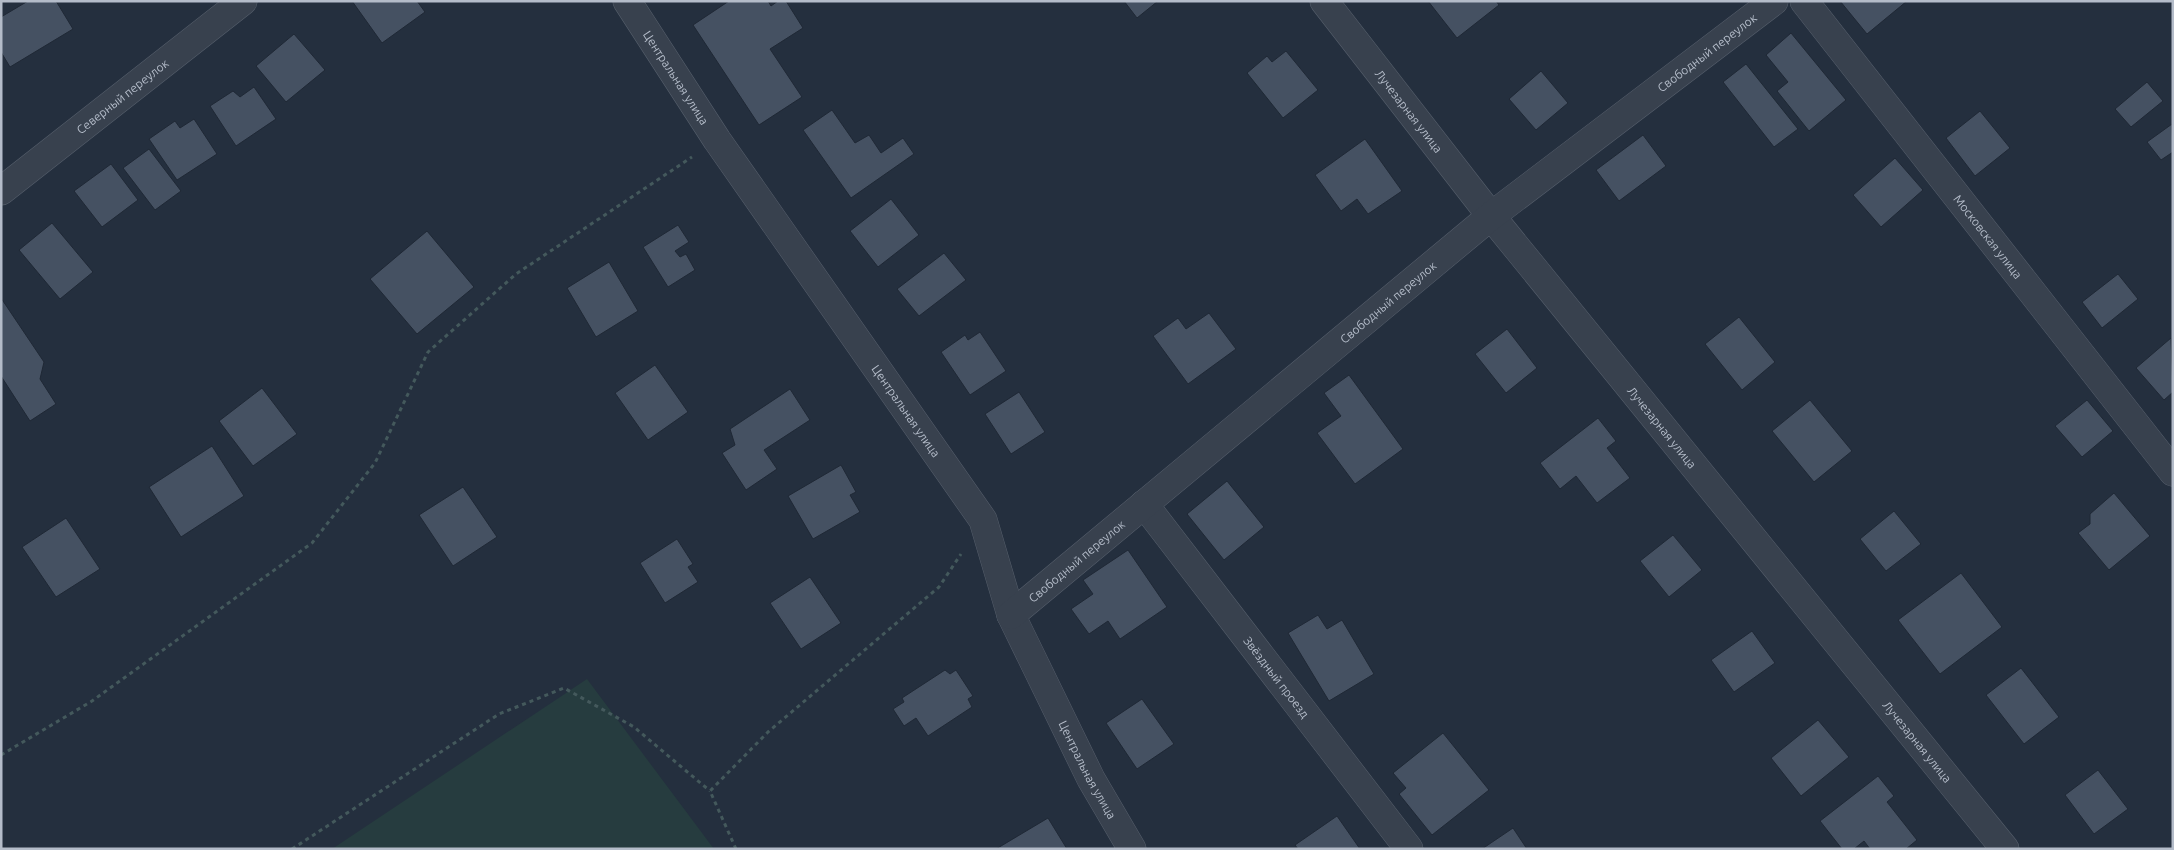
<svg xmlns="http://www.w3.org/2000/svg" width="2174" height="850" viewBox="0 0 2174 850" font-family="Ubuntu,sans-serif">
  <rect width="100%" height="100%" fill="#242f3e"/>
  <!-- green -->
  <path fill="#263c3f" d="M587 679 714 849H332Z"/>
  <!-- building -->
  <path fill="#455162" stroke="#1f2835" d="M28 1H56L73 29 10 67 1 52V17Z
    M352 1H417L425 12 382 43Z
    M729 1H768L771 6 778 1H786L803 28 770 49 802 97 759 125 693 25Z
    M1124 1H1158L1137 18Z
    M1428 1H1496L1499 5 1457 38Z
    M1840 1H1907L1867 34Z
    M1791 33 1846 100 1809 131 1777 91 1788 82 1766 55Z
    M294 34 325 70 286 102 256 66Z
    M1286 51 1318 90 1283 118 1247 73 1267 56 1272 62Z
    M1746 64 1798 129 1774 147 1723 82Z
    M1541 71 1568 103 1536 130 1509 99Z
    M2147 82 2163 101 2131 127 2115 109Z
    M254 87 276 119 236 146 210 106 233 91 240 97Z
    M832 110 855 143 869 135 881 153 903 138 914 154 851 198 803 130Z
    M1980 111 2010 148 1975 176 1946 138Z
    M194 119 217 154 177 180 149 139 175 121 180 128Z
    M2172 124 2173 152 2161 160 2147 142Z
    M1643 135 1666 166 1619 201 1596 170Z
    M1365 139 1402 191 1368 214 1357 199 1341 211 1315 175Z
    M149 149 181 191 155 210 123 168Z
    M1895 158 1923 190 1881 227 1853 195Z
    M111 164 138 200 102 227 74 191Z
    M891 199 919 235 878 267 850 231Z
    M52 223 93 272 60 299 19 250Z
    M678 225 689 242 675 251 680 257 686 254 695 270 668 287 643 247Z
    M427 231 474 287 417 334 370 279Z
    M944 253 966 280 919 316 897 289Z
    M609 262 638 311 596 337 567 288Z
    M2118 274 2138 299 2102 328 2082 302Z
    M1 298 44 362 40 379 56 404 30 421 1 376Z
    M1209 313 1236 349 1188 384 1153 336 1178 318 1186 329Z
    M1739 317 1775 362 1742 390 1705 344Z
    M1507 329 1537 368 1506 393 1475 354Z
    M980 332 1006 371 970 395 941 352 965 335 968 340Z
    M2171 338 2173 392 2164 400 2136 368Z
    M655 365 688 412 648 440 615 393Z
    M1349 375 1403 449 1355 484 1317 433 1341 416 1324 393Z
    M262 388 297 434 253 466 219 421Z
    M790 389 810 420 764 450 777 469 746 490 722 453 735 445 730 429Z
    M1019 392 1045 432 1011 454 985 414Z
    M1810 400 1852 451 1814 482 1772 431Z
    M2087 400 2113 431 2082 457 2055 426Z
    M1598 418 1616 441 1607 448 1630 478 1597 503 1576 476 1560 489 1540 463Z
    M212 446 244 496 181 537 149 487Z
    M841 465 856 492 850 495 860 512 813 539 788 496Z
    M1227 481 1264 527 1224 560 1187 514Z
    M463 487 497 537 453 566 419 515Z
    M2114 493 2150 536 2109 570 2078 533 2090 524V514Z
    M1894 511 1921 544 1886 571 1860 539Z
    M66 518 100 569 56 597 22 547Z
    M1673 535 1702 570 1669 597 1640 561Z
    M677 539 693 564 688 567 698 582 665 603 640 563Z
    M1128 550 1167 607 1120 639 1108 621 1089 634 1071 609 1093 594 1083 580Z
    M1961 573 2002 627 1940 674 1898 620Z
    M810 577 841 623 801 649 770 603Z
    M1318 615 1327 629 1342 620 1374 674 1329 701 1288 633Z
    M1752 631 1775 663 1734 692 1711 660Z
    M2021 668 2059 717 2024 744 1986 695Z
    M945 670 950 674 956 670 973 696 968 699 972 707 928 736 916 718 904 726 893 709 904 702 902 698Z
    M1142 699 1174 744 1137 769 1106 723Z
    M1818 720 1849 757 1801 796 1771 758Z
    M1443 733 1489 790 1432 835 1399 794 1406 788 1393 773Z
    M2098 770 2128 809 2094 834 2065 795Z
    M1878 776 1894 796 1887 802 1917 840 1906 849H1870L1864 841 1854 849H1842L1820 821Z
    M1337 816 1360 849H1298L1295 845Z
    M1048 818 1067 849H996Z
    M1513 828 1527 849H1482Z"/>
  <g fill="none" stroke-linecap="round" stroke-linejoin="round">
    <defs>
      <g id="street">
        <path id="s1" d="M627 1 717 140 983 520 1011 615 1091 779 1132 849"/>
        <path id="s2" d="M1324 1 1491 216 2005 849"/>
        <path id="s3" d="M1804 1 2173 472"/>
        <path id="s4" d="M1 191 243 1"/>
        <path id="s5" d="M1144 504 1409 849"/>
        <path id="s6" d="M1011 615 1491 216 1774 1"/>
      </g>
    </defs>
    <!-- street casing -->
    <use href="#street" stroke="#565f6c" stroke-width="29"/>
    <!-- path -->
    <path stroke="#44595c" stroke-width="3" stroke-dasharray="4 4" stroke-linecap="butt" d="M1 755 92 701 312 543 375 463 428 352 516 274 692 157
      M292 849 499 714 564 688 634 727 710 791
      M736 849 710 791 768 732 939 587 961 554"/>
    <!-- street -->
    <use href="#street" stroke="#38414e" stroke-width="28"/>
  </g>
  <g text-anchor="middle" dominant-baseline="central" stroke-width="4.5" stroke-linejoin="round" paint-order="stroke">
    <!-- street labels -->
    <g font-size="12" fill="#b4bcc9" stroke="#1d2633">
      <text stroke="none"><textPath href="#s6" startOffset="895">Свободный переулок</textPath></text>
      <text stroke="none"><textPath href="#s1" startOffset="91">Центральная улица</textPath></text>
      <text stroke="none"><textPath href="#s4" startOffset="154">Северный переулок</textPath></text>
      <text stroke="none"><textPath href="#s2" startOffset="139">Лучезарная улица</textPath></text>
      <text stroke="none"><textPath href="#s3" startOffset="299">Московская улица</textPath></text>
      <text stroke="none"><textPath href="#s6" startOffset="490">Свободный переулок</textPath></text>
      <text stroke="none"><textPath href="#s1" startOffset="496">Центральная улица</textPath></text>
      <text stroke="none"><textPath href="#s2" startOffset="544">Лучезарная улица</textPath></text>
      <text stroke="none"><textPath href="#s6" startOffset="85">Свободный переулок</textPath></text>
      <text stroke="none"><textPath href="#s5" startOffset="218">Звёздный проезд</textPath></text>
      <text stroke="none"><textPath href="#s2" startOffset="949">Лучезарная улица</textPath></text>
      <text stroke="none"><textPath href="#s1" startOffset="901">Центральная улица</textPath></text>
    </g>
  </g>
  <!-- border -->
  <rect width="2174" height="850" fill="none" stroke="#b4bcc9" stroke-width="5"/>
</svg>
